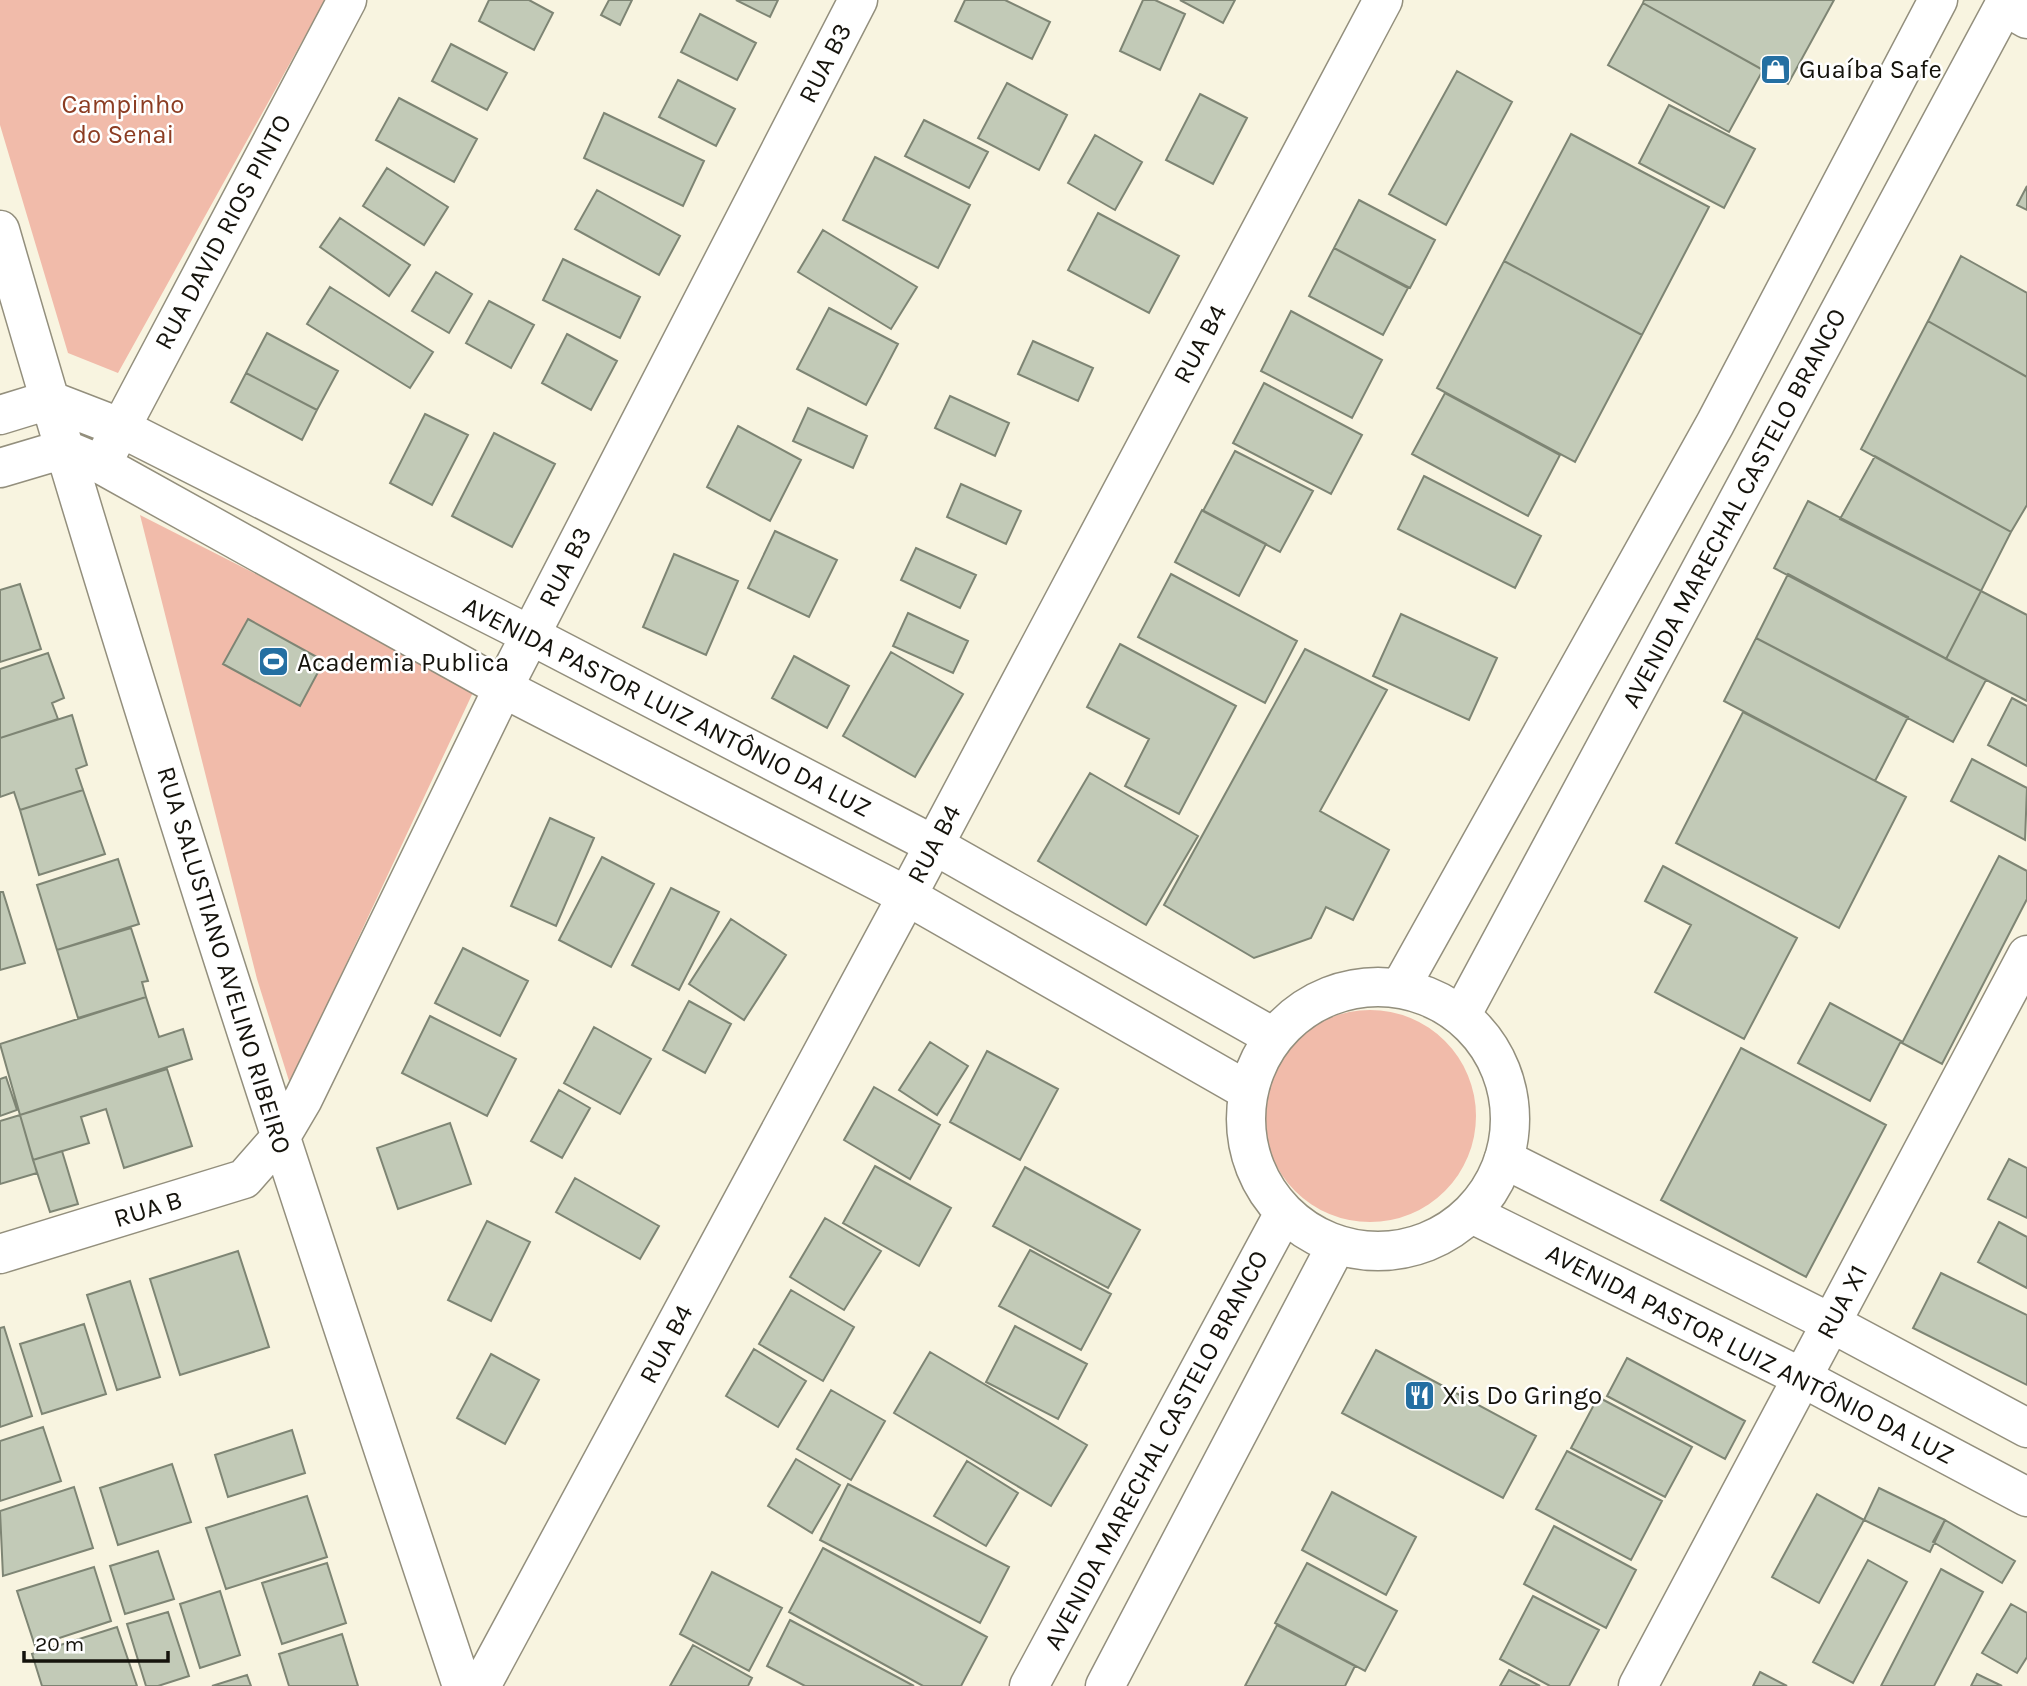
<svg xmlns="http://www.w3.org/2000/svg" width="2027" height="1686" viewBox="0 0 2027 1686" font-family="Karla,sans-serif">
  <rect width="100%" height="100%" fill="#f8f4e0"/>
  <!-- green -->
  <path fill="#f1bbaa" d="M0 0H325L118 373 68 353 0 125Z
    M140 515 476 686 290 1084 257 979Z
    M1264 1116a106 106 0 1 1 212 0a106 106 0 1 1-212 0Z"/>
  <!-- building -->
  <path fill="#c2cab7" stroke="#7e8574" stroke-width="2" d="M489 0H529L553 13 534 50 479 21Z
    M609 0H632L620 25 601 15Z
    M736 0H778L770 17Z
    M965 0H1005L1050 22 1032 59 955 21Z
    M1143 0H1155L1185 14 1160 70 1120 51Z
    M1180 0H1235L1223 23Z
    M1644 0H1834L1788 84 1643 3Z
    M1643 3 1763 70 1729 132 1608 65Z
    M700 14 756 43 737 80 681 52Z
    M451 44 507 73 487 110 432 81Z
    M1457 71 1512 102 1446 225 1389 194Z
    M678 80 735 109 716 146 659 117Z
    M1007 83 1067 115 1039 170 978 138Z
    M1200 94 1247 118 1213 184 1166 160Z
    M399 98 477 139 454 182 376 140Z
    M1669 105 1755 149 1724 208 1639 163Z
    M604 113 704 161 683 206 584 158Z
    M924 120 988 152 969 188 905 156Z
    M1571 134 1709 207 1642 335 1504 261Z
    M1095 135 1142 162 1115 210 1068 183Z
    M875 157 970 205 938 268 843 220Z
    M387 168 448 207 424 245 363 206Z
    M2027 186V210L2017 205Z
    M597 190 680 236 659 275 575 229Z
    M1359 200 1435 240 1410 288 1334 248Z
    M1098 213 1179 256 1149 313 1068 270Z
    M340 218 410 265 389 296 320 247Z
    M823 230 917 287 891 329 798 272Z
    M1334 248 1408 288 1383 335 1309 296Z
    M1961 256 2027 293V377L1928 321Z
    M563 259 640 297 620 338 543 300Z
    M1504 261 1642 335 1575 462 1437 388Z
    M436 272 472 294 449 333 412 311Z
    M330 287 433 352 410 388 307 324Z
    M489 301 534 325 511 368 466 343Z
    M829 308 898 344 866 405 797 369Z
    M1291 311 1382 360 1352 418 1261 371Z
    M1928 321 2027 377V505L2011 532 1861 449Z
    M267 333 338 371 317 410 246 373Z
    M567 334 617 361 591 410 542 383Z
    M1033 341 1093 368 1078 401 1018 374Z
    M246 373 317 410 302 440 231 402Z
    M1264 383 1362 435 1331 494 1233 443Z
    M1445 393 1560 455 1528 516 1412 454Z
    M950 396 1009 423 995 456 935 428Z
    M808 408 867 436 853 468 793 441Z
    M425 414 468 435 432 505 390 483Z
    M738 426 801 460 770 521 707 487Z
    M494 433 555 464 512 547 452 516Z
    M1235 451 1313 491 1280 552 1203 511Z
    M1875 456 2011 532 1981 591 1840 519Z
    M1424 476 1541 536 1515 588 1398 529Z
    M961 484 1021 511 1006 544 947 517Z
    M1808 501 1981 591 1946 659 1774 568Z
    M1202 510 1266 544 1239 596 1175 562Z
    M775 531 837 560 809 617 748 588Z
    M916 548 976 575 960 608 901 580Z
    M674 554 738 581 706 655 643 627Z
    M1171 574 1297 641 1265 703 1138 637Z
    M1788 574 1986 680 1953 742 1756 638Z
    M20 584 41 649 0 662V590Z
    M1981 591 2027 615V701L1946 659Z
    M908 613 968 641 953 673 893 646Z
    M1401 614 1497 658 1469 720 1373 676Z
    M248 619 324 661 300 706 223 664Z
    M1756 638 1908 717 1875 781 1724 701Z
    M1120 644 1236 706 1179 814 1125 786 1149 739 1087 707Z
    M1305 649 1387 690 1320 811 1389 850 1353 920 1326 907 1311 938 1254 958 1164 905Z
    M891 652 963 694 915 777 843 736Z
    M48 653 64 698 52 703 58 719 0 738V669Z
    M794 656 849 686 827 728 772 698Z
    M2012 698 2027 706V766L1988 745Z
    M1743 712 1906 797 1839 928 1676 843Z
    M72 715 87 765 76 769 83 790 20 810 14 792 0 797V738Z
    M1972 759 2027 788 2025 840 1951 801Z
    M1090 773 1198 836 1146 925 1038 861Z
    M83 790 105 854 39 875 20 810Z
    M550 818 594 838 556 926 511 906Z
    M1999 856 2027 871V899L1942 1064 1902 1043Z
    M602 857 654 884 611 967 559 940Z
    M118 859 139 924 57 950 37 885Z
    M1663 866 1797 938 1744 1039 1655 992 1691 925 1645 901Z
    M671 888 719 912 679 990 632 965Z
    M0 892H3L25 963 0 970Z
    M731 919 786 955 744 1020 689 984Z
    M131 928 148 981 142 982 146 997 78 1018 57 950Z
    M463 948 528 981 500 1036 435 1003Z
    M146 997 159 1037 183 1029 192 1059 20 1115 0 1044Z
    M689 1001 731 1024 705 1073 663 1050Z
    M1830 1003 1901 1041 1870 1101 1798 1063Z
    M430 1016 516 1059 487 1116 402 1073Z
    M594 1027 651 1059 620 1114 564 1083Z
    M930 1042 968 1066 937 1115 899 1090Z
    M1741 1048 1886 1125 1806 1277 1661 1200Z
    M987 1051 1058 1089 1020 1160 950 1122Z
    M167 1069 192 1146 124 1168 106 1109 81 1117 89 1143 33 1160 20 1115Z
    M6 1077 17 1110 0 1116V1079Z
    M874 1087 940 1125 910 1179 844 1140Z
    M559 1090 590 1108 562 1158 531 1141Z
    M20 1115 37 1173 0 1184V1121Z
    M450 1123 471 1184 398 1209 377 1148Z
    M62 1151 78 1204 50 1212 33 1160Z
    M2009 1159 2027 1168V1218L1988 1199Z
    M875 1166 951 1208 919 1266 843 1223Z
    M1025 1167 1140 1230 1108 1288 993 1226Z
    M575 1178 659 1226 640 1259 556 1212Z
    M825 1218 881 1251 844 1310 790 1277Z
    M487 1221 530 1242 491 1321 448 1300Z
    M1999 1222 2027 1237V1288L1978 1262Z
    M1030 1250 1111 1294 1081 1350 999 1306Z
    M238 1251 269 1347 180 1375 150 1279Z
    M1941 1273 2027 1315V1385L1913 1328Z
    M130 1281 160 1377 117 1390 87 1295Z
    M791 1290 854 1327 823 1381 759 1344Z
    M84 1324 106 1394 42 1414 20 1344Z
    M1015 1326 1087 1364 1058 1419 986 1382Z
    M4 1327 32 1416 0 1427V1328Z
    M754 1349 806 1381 778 1427 726 1396Z
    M1376 1350 1536 1436 1503 1498 1342 1413Z
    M930 1352 1087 1445 1051 1506 894 1413Z
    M491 1354 539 1380 505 1444 457 1418Z
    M1627 1358 1745 1421 1725 1459 1607 1396Z
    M831 1390 885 1421 851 1480 797 1449Z
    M1598 1397 1692 1447 1665 1497 1571 1448Z
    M43 1427 61 1481 0 1501V1441Z
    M292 1430 305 1473 228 1497 215 1455Z
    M1567 1451 1662 1501 1631 1560 1536 1509Z
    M796 1459 840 1485 812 1533 768 1506Z
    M967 1461 1018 1493 986 1546 934 1516Z
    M172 1464 191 1522 118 1545 100 1488Z
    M848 1484 1009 1567 980 1623 820 1540Z
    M74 1487 93 1548 3 1576 0 1511Z
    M1879 1488 1945 1520 1930 1552 1864 1520Z
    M1332 1492 1416 1537 1386 1595 1302 1550Z
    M1817 1494 1864 1520 1819 1603 1772 1577Z
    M307 1496 327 1557 226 1589 206 1528Z
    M1945 1520 2015 1561 2002 1583 1933 1542Z
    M1554 1526 1636 1570 1606 1628 1524 1584Z
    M823 1548 987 1637 961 1686H923L789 1612Z
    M158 1551 174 1599 125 1614 110 1566Z
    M1868 1560 1907 1582 1853 1683 1813 1662Z
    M327 1563 346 1623 282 1644 262 1583Z
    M1307 1563 1397 1611 1365 1671 1275 1623Z
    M94 1567 111 1621 35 1646 17 1591Z
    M1941 1569 1983 1592 1934 1686H1881Z
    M712 1572 782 1608 749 1671 680 1634Z
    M220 1591 240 1655 200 1668 180 1604Z
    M1533 1596 1599 1630 1569 1686H1550L1500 1659Z
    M2011 1604 2027 1613V1657L2017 1673 1982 1653Z
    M168 1612 189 1676 158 1686H146L127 1624Z
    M790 1620 914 1686H805L767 1666Z
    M1277 1625 1355 1666 1345 1686H1245Z
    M117 1627 137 1686H42L32 1654Z
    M342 1634 358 1686H289L279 1654Z
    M693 1645 752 1678 748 1686H670Z
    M1509 1670 1540 1686H1500Z
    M1760 1672 1787 1686H1753Z
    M1977 1674 2002 1686H1971Z
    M247 1675 251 1686H212Z"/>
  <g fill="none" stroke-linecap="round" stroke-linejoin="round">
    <defs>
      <path id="minor" d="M2004 6 2027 19
        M0 230C141 719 301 1203 462 1686
        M0 415 49 400 119 427 530 635 934 845 1273 1037
        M109 450 347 0
        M0 468 64 449 102 465 503 688 907 896 1248 1091
        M1504 1159 1831 1323 2027 1428
        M1472 1214 1801 1377 2027 1497
        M0 1254 244 1179 280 1138 303 1099 503 688 858 0
        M481 1686 907 896 1383 0
        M1638 1686 2027 955"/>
      <path id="major" d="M1246 1119a132 132 0 1 1 264 0a132 132 0 1 1-264 0Z
        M1400 988 1715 424 1938 0
        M1461 1016 2007 0
        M1029 1686 1284 1213
        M1105 1686 1336 1246"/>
    </defs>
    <!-- minor casing -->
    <use href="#minor" stroke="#938f7d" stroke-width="41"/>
    <!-- major casing -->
    <use href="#major" stroke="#938f7d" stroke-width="41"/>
    <!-- minor -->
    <use href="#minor" stroke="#fff" stroke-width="38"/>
    <!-- major -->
    <use href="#major" stroke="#fff" stroke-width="38"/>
  </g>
  <!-- icons -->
  <defs>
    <symbol id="shop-square" viewBox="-11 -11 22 22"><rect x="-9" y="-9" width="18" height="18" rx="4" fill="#246fa2" stroke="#fff"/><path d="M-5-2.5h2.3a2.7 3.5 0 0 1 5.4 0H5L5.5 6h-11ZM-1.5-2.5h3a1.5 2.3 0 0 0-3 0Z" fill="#fff"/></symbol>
    <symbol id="stadium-square" viewBox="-11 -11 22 22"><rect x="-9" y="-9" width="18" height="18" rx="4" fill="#246fa2" stroke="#fff"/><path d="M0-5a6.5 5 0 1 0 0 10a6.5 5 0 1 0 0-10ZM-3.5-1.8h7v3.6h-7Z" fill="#fff"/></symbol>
    <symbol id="restaurant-square" viewBox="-11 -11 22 22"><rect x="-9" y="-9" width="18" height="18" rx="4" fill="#246fa2" stroke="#fff"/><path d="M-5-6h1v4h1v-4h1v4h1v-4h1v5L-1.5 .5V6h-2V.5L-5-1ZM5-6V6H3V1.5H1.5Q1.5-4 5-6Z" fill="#fff"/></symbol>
  </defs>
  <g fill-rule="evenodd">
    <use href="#shop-square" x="1758" y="52" width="35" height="35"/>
    <use href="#stadium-square" x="256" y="644" width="35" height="35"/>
    <use href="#restaurant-square" x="1402" y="1378" width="35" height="35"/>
  </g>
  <g text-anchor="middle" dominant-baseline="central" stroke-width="5" stroke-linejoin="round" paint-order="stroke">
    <!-- street labels -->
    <g font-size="26" fill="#15130c" stroke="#fff">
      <text transform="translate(825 63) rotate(-63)">RUA B3</text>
      <text transform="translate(223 232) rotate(-62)">RUA DAVID RIOS PINTO</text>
      <text transform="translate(1200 344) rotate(-62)">RUA B4</text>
      <text transform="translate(1734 508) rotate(-62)">AVENIDA MARECHAL CASTELO BRANCO</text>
      <text transform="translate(565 567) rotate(-63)">RUA B3</text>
      <text transform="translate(667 707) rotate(27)">AVENIDA PASTOR LUIZ ANTÔNIO DA LUZ</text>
      <text transform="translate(934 844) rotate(-62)">RUA B4</text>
      <text transform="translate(224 960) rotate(73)">RUA SALUSTIANO AVELINO RIBEIRO</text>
      <text transform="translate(148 1209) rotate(-17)">RUA B</text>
      <text transform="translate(1842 1302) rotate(-62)">RUA X1</text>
      <text transform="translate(666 1344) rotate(-62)">RUA B4</text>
      <text transform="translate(1750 1354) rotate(27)">AVENIDA PASTOR LUIZ ANTÔNIO DA LUZ</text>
      <text transform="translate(1156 1450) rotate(-62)">AVENIDA MARECHAL CASTELO BRANCO</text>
    </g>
    <!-- poi labels -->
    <g font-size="26" fill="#15130c" stroke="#fff" text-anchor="start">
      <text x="1799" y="69">Guaíba Safe</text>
      <text x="297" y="662">Academia Publica</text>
      <text x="1442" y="1395">Xis Do Gringo</text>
    </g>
    <!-- park labels -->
    <g font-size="26" fill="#8b3c22" stroke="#fff">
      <text x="123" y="104">Campinho<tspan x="123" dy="30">do Senai</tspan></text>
    </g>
  </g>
  <!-- scale -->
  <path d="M24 1651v10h144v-10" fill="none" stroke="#15130c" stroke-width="3.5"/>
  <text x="35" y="1651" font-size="21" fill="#15130c" stroke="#ffffff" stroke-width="5" paint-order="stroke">20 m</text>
</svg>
